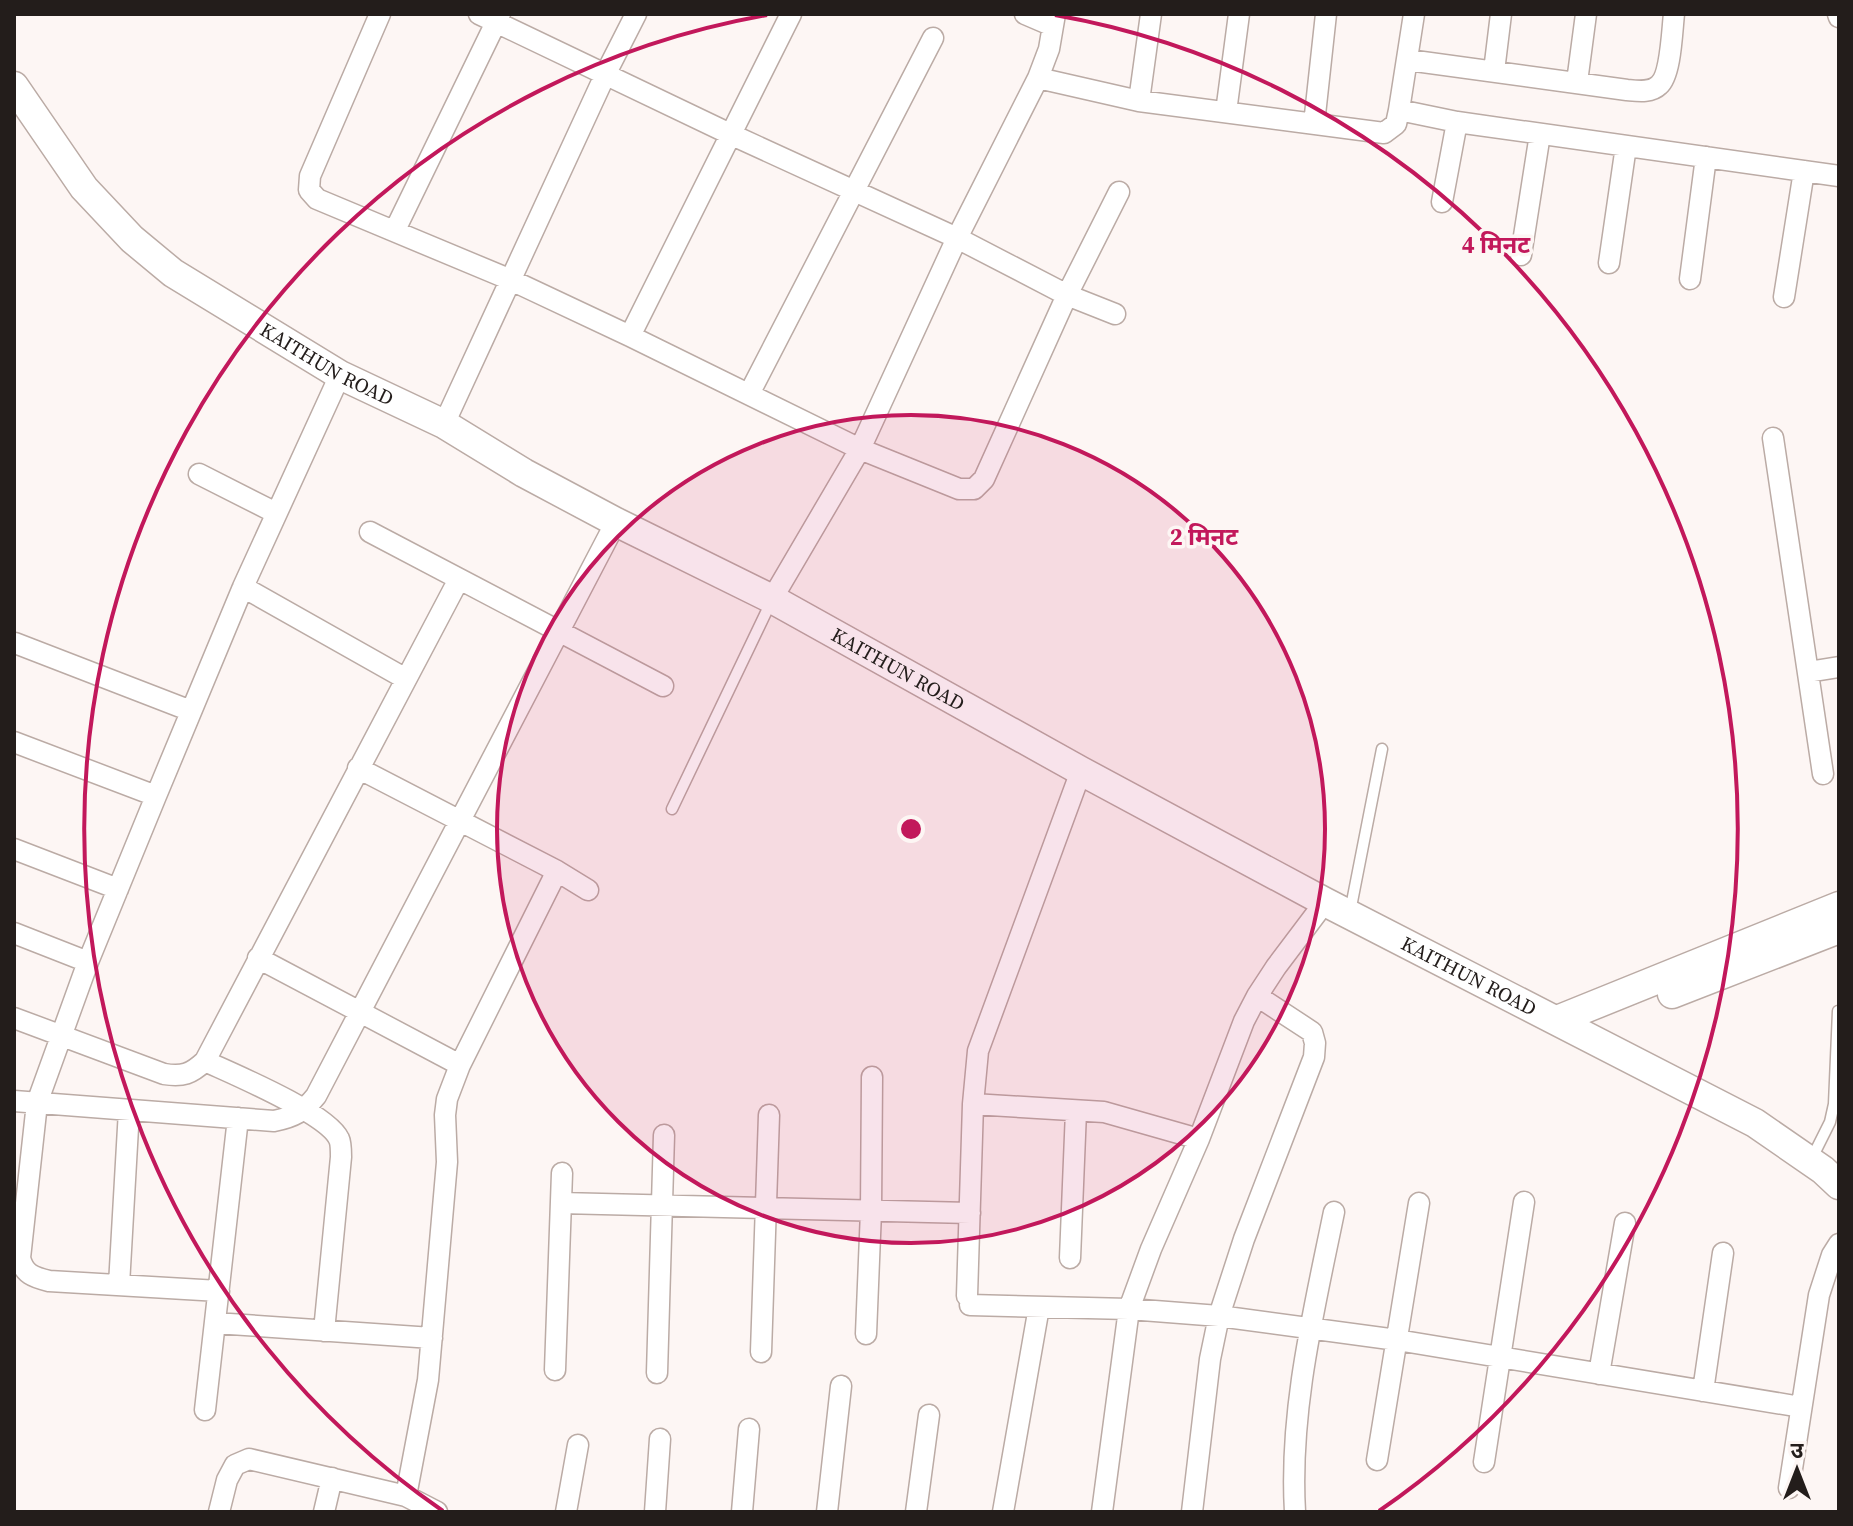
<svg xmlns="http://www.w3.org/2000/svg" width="1853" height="1526" viewBox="0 0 1853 1526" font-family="'Source Serif 4','Noto Sans Devanagari',serif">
  <rect width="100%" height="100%" fill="#fdf6f4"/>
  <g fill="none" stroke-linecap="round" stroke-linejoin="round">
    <defs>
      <path id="lane" d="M672 809 771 602
        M1350 912 1382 749
        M1811 1160 1830 1122 1834 1104 1838 1011"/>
      <path id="street" d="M380 14 310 176 309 190 317 199 511 280 630 336 860 449 959 489H974L984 479 1067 295 1119 192
        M479 14 730 134 957 238 1067 295 1115 314
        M1025 14 1053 26
        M1838 14 1839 17
        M1408 60 1627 90C1638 91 1651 93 1659 85 1671 75 1672 30 1674 14
        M1494 71 1501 14
        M1038 78 1139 101 1384 133 1396 124 1399 110 1414 14
        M1577 82 1586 14
        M1139 101 1151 14
        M1399 110 1457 122 1839 176
        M1226 112 1239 14
        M1314 124 1326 14
        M1442 202 1457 122
        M395 230 500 14
        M1521 255 1540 134
        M1609 263 1626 146
        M1690 279 1706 157
        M1784 297 1804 171
        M630 336 791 14
        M749 394 933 38
        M444 424 606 73 636 14
        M1773 438 1823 774
        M199 474 276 513
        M370 532 663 686
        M243 587 406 679
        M772 599 860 449 957 238 1038 78 1049 49 1055 14
        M15 643 191 711
        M1808 672 1839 667
        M14 742 156 796
        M358 768 557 871 588 890
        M14 849 118 889
        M14 933 88 962
        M258 958 460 1065
        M14 1018 164 1074C183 1077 191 1074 205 1061L459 579
        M205 1061C233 1074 327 1113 339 1139 341 1143 341 1151 341 1157L324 1331
        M14 1101 274 1121C294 1117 303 1112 316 1096L616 522
        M973 1104 1104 1112 1199 1139
        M561 1203 970 1213
        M1070 1258 1076 1111
        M119 1285 129 1110
        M219 1291 49 1281C33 1277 24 1274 20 1258L37 1103 88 962 156 796 243 587 340 375
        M967 1296 973 1104 978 1051 1081 771
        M970 1305 1129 1309 1219 1316 1397 1340 1801 1407
        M215 1323 432 1338
        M866 1334 871 1211 872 1077
        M761 1352 769 1115
        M555 1370 562 1173
        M657 1373 664 1135
        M1599 1374 1625 1223
        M1703 1391 1723 1253
        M205 1410 238 1118
        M1377 1460 1419 1203
        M1484 1462 1524 1202
        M1789 1488 1819 1295 1832 1255 1839 1244
        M406 1496 428 1380 447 1162 445 1115 447 1099 460 1065 557 871
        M219 1512 227 1480 235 1465 249 1459 406 1496 437 1512
        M324 1512 332 1478
        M566 1512 578 1445
        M655 1512 660 1439
        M742 1512 749 1429
        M827 1512 841 1386
        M916 1512 929 1415
        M1003 1512 1039 1307
        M1102 1512 1129 1309 1151 1249 1199 1139 1244 1021 1257 996 1276 967 1325 902
        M1192 1512 1210 1359 1219 1316 1244 1239 1314 1057 1315 1043 1312 1032 1257 996
        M1295 1512C1289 1411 1314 1310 1334 1212"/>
      <g id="secondary">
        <path id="s1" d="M14 86 84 188 132 239 173 273 340 375 444 424 524 473 616 522 772 599 1081 771 1325 902 1755 1123 1823 1170 1839 1185"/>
        <path d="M1672 994 1839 929"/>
        <path d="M1557 1020 1839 906"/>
      </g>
    </defs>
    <!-- lane casing -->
    <use href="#lane" stroke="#bbaba5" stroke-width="13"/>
    <!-- street casing -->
    <use href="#street" stroke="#bbaba5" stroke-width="23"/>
    <!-- secondary casing -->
    <use href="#secondary" stroke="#bbaba5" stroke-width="31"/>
    <!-- lane -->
    <use href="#lane" stroke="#fff" stroke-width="10"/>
    <!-- street -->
    <use href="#street" stroke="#fff" stroke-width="20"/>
    <!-- secondary -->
    <use href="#secondary" stroke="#fff" stroke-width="28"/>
  </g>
  <!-- distance rings -->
  <circle cx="911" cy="829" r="414" fill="#c2185b" fill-opacity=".12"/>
  <g fill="none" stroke="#c2185b" stroke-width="4">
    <circle cx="911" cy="829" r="414"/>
    <path d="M443 1511A827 827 0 0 1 767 15M1055 15A827 827 0 0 1 1379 1511"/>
  </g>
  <g text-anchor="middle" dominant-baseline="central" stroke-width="7" stroke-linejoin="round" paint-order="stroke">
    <!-- street labels -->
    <g font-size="20" fill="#231d1b" stroke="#fdf6f4">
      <text stroke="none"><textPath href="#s1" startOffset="426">KAITHUN ROAD</textPath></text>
      <text stroke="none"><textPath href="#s1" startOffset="1074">KAITHUN ROAD</textPath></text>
      <text stroke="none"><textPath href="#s1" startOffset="1722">KAITHUN ROAD</textPath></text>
    </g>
  </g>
  <circle cx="911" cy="829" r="12" fill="#c2185b" stroke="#fdf6f4" stroke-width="4"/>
  <g font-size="24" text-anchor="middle" font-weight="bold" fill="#c2185b" stroke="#fdf6f4" stroke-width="7" stroke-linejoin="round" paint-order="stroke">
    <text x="1496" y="253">4 मिनट</text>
    <text x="1204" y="545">2 मिनट</text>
  </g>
  <!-- border -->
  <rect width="1853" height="1526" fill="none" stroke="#231d1b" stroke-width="32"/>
  <!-- north arrow -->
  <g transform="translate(1797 1470)" stroke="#fdf6f4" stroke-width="6" paint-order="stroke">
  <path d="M0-6L14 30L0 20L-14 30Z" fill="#231d1b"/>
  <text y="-12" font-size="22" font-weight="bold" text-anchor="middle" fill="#231d1b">उ</text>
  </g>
</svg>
